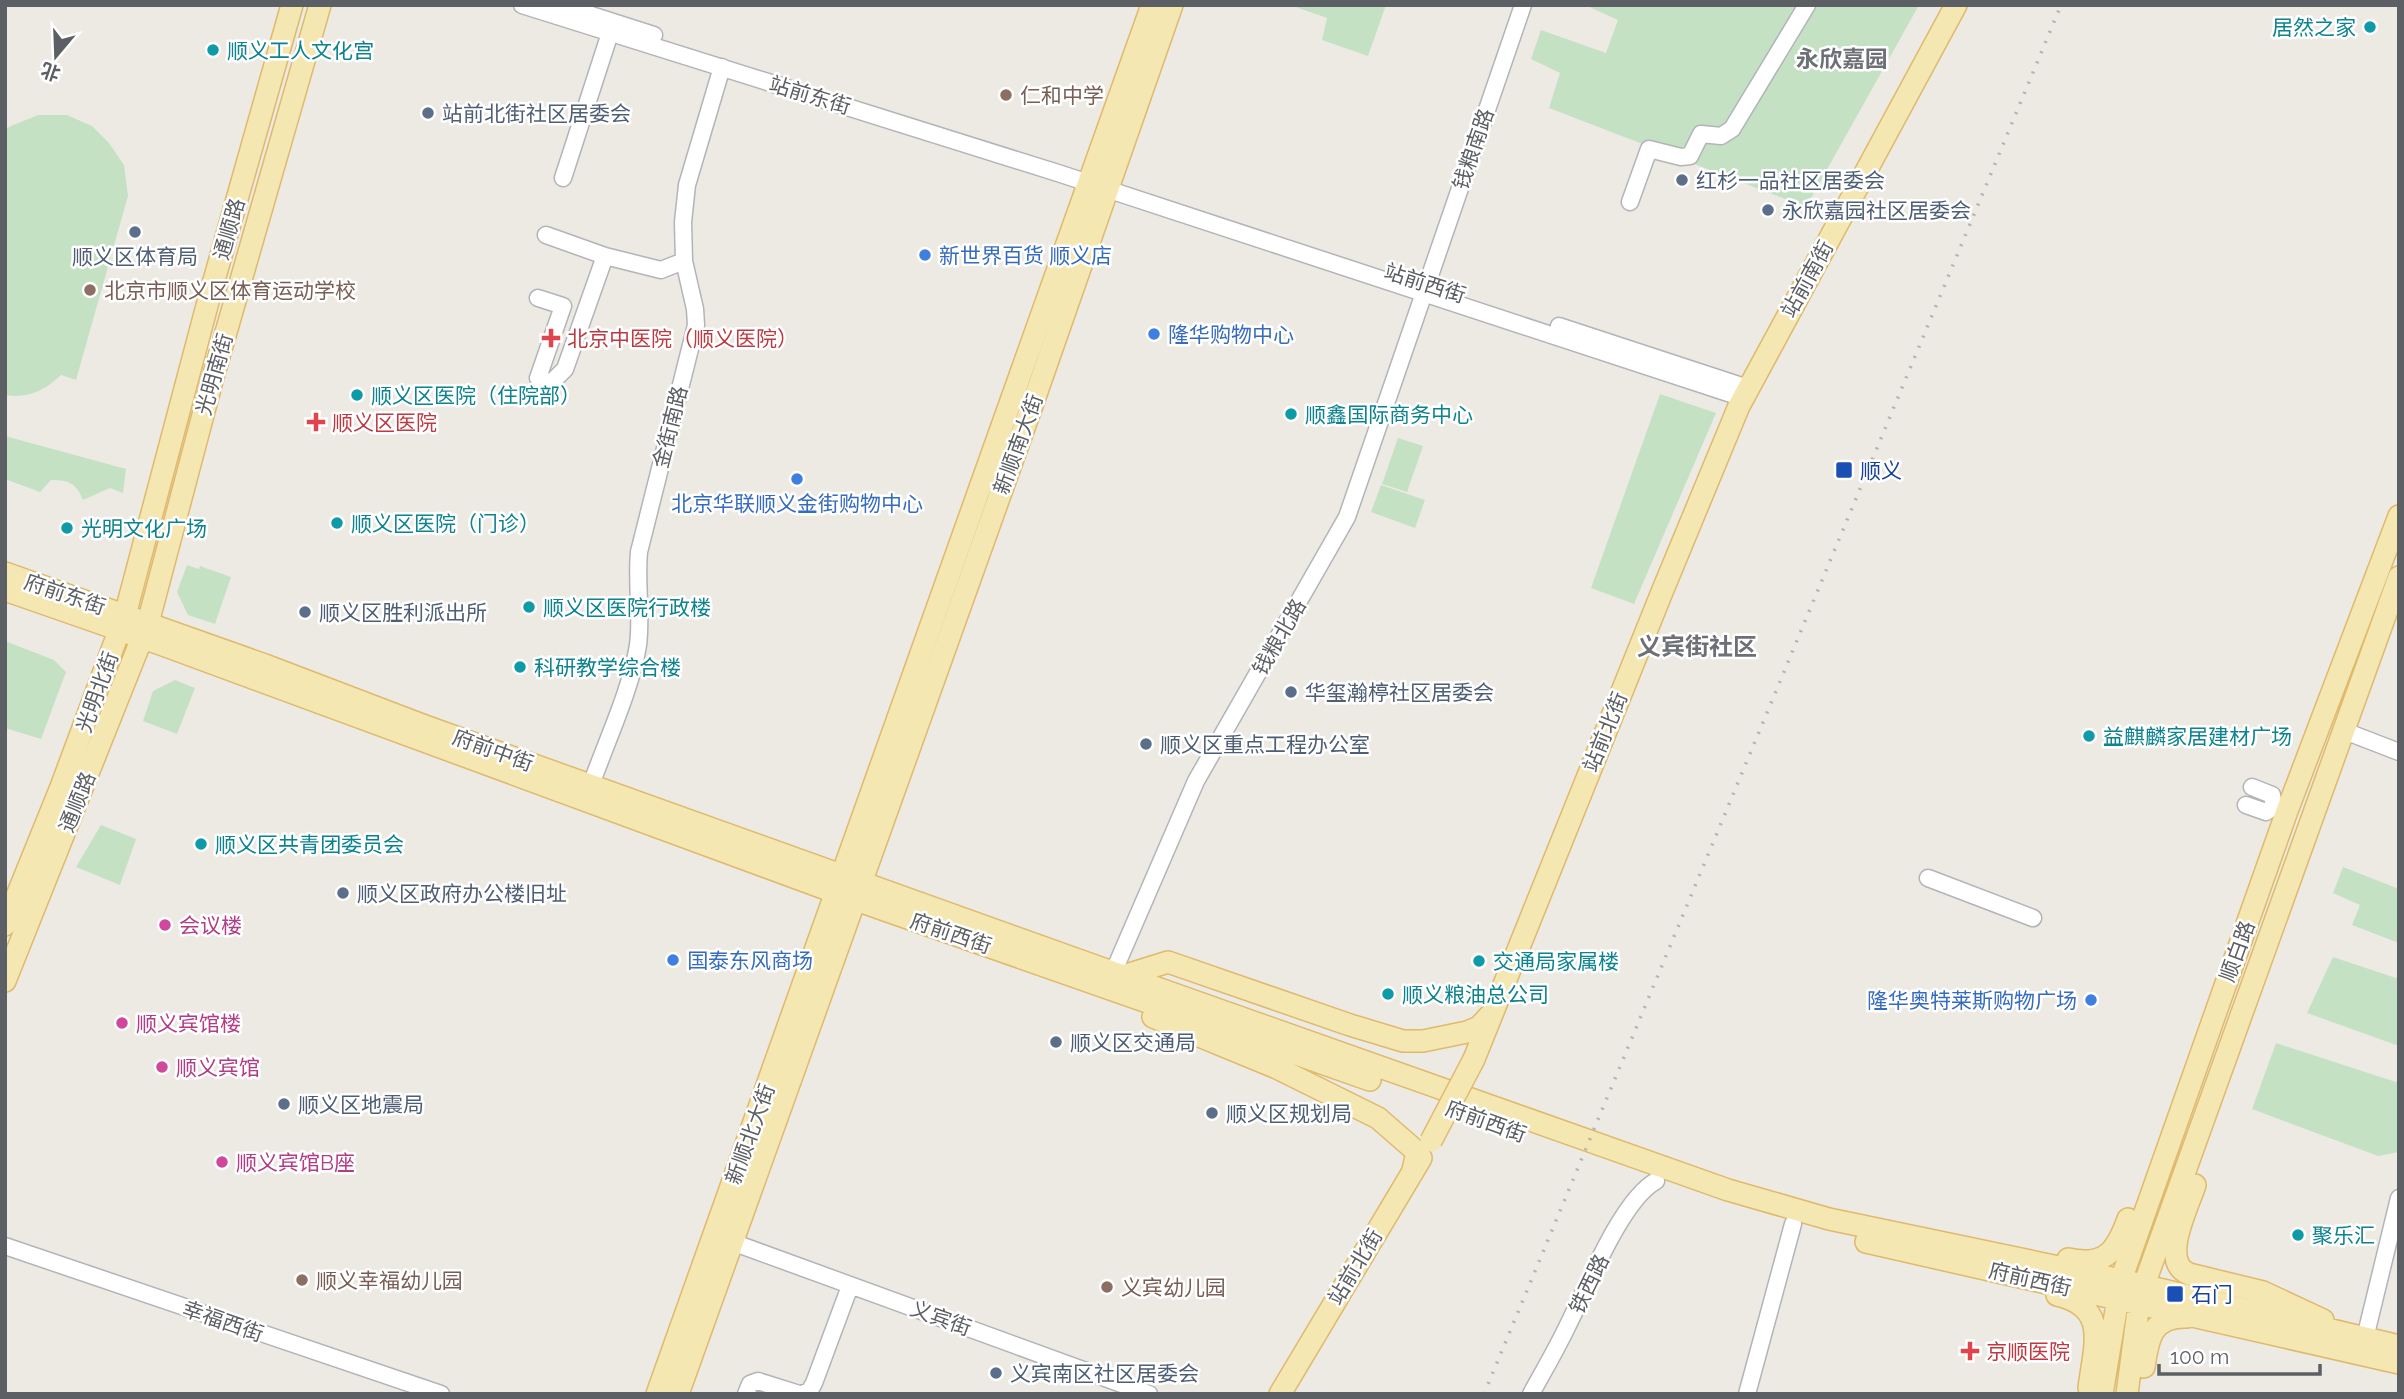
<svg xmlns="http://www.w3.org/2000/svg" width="2404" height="1399" viewBox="0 0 2404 1399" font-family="Raleway,'Noto Sans SC',sans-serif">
  <rect width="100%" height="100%" fill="#edeae4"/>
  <!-- green -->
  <path fill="#c5e1c4" d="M1290 5H1386L1368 56 1322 40 1327 18Z
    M1585 5H1919L1806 207 1549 108 1560 73 1531 59 1541 30 1606 53 1618 20Z
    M38 115H67L92 126 109 143 124 165 128 196 76 380 61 375C46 390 27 399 5 395V130L11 126Z
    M1660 394 1716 413 1634 604 1591 588Z
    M5 436 126 469 123 493 110 488 83 500C76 483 69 480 51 480L40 492 5 479Z
    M1398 438 1423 446 1407 492 1382 484Z
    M1381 485 1425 500 1415 528 1371 512Z
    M187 565 199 569 200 566 231 577 215 624 188 615 177 592Z
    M5 641 54 660 66 672 41 739 5 728Z
    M175 680 195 688 177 734 143 721 153 691Z
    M101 825 136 839 120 885 76 867Z
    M2343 867 2399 889V943L2352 925 2360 905 2333 893Z
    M2333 957 2399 979V1046L2307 1013Z
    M2276 1043 2399 1083V1152L2378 1156 2252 1109Z"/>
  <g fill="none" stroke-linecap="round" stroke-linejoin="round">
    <defs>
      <path id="minor" d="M522 5 1061 174 1743 398
        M560 5 654 35
        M563 178 610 33
        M1630 202 1649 149 1681 157 1690 156 1701 134 1721 136 1732 129 1807 5
        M546 235 605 256 661 270 684 261
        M538 298 563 306 538 378 551 383 565 369 605 256
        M1559 326 1748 388
        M2342 730 2399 752
        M591 785C606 742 631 690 638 645 642 615 636 583 639 552L696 325 695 309 684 261 683 222 687 185 722 67
        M2252 787 2272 795 2274 806
        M2246 805 2266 812 2274 806 2287 811
        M1928 878 2033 918
        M1113 973 1196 781 1347 517 1523 5
        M732 1242 1149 1394
        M5 1246 441 1394
        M2365 1338 2399 1198
        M746 1394 750 1384 758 1381 799 1394
        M803 1394 810 1390 814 1383 850 1286
        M1531 1394C1543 1372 1556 1350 1567 1327 1586 1290 1621 1200 1656 1181
        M1747 1394 1793 1224"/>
      <path id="major" d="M5 573 265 665 425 726 1123 976 1728 1190 1829 1219 2121 1280 2399 1346
        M5 590 163 645 856 900 1370 1080
        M5 925 61 787 125 615 209 298 292 5
        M1123 976 1168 962 1350 1025 1403 1041H1423L1467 1032 1479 1027 1490 1015
        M5 981 148 623 212 381 320 5
        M1153 1017 1277 1068 1378 1118 1417 1152 1413 1170
        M1474 1059 1662 592 1739 406 1956 5
        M2195 1185C2188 1207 2159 1262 2189 1274L2263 1292 2323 1320
        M1866 1242 2399 1363
        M2068 1259C2105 1267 2116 1252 2128 1219
        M2057 1295C2110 1307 2094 1346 2089 1388
        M2144 1367C2148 1338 2152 1316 2187 1317
        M657 1394 1152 5
        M678 1394 1033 403 1172 5
        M1280 1394 1421 1158
        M2102 1394 2121 1280 2287 811 2399 516
        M2127 1394 2139 1303 2144 1285 2399 577"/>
    </defs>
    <!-- minor casing -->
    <use href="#minor" stroke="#b2b4b8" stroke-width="19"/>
    <!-- major casing -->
    <use href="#major" stroke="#dfb96c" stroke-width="24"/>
    <!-- minor -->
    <use href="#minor" stroke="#fff" stroke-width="16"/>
    <!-- major -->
    <use href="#major" stroke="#f4e7b2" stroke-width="21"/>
    <!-- rail -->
    <path stroke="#b2b3b3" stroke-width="3.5" stroke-dasharray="2 9" stroke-linecap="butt" d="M1484 1394 2061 5"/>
    <defs>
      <path id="major-bridge" d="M1431 1141 1474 1059"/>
    </defs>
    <!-- major-bridge casing -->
    <use href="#major-bridge" stroke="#dfb96c" stroke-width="24" stroke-linecap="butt"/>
    <!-- major-bridge -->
    <use href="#major-bridge" stroke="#f4e7b2" stroke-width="21"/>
  </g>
  <!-- markers -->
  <g fill="#0f9aa8" stroke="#fff" stroke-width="2.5">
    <circle cx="2370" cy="27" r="7"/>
    <circle cx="213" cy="50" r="7"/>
    <circle cx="357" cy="395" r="7"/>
    <circle cx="1291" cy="414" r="7"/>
    <circle cx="337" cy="523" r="7"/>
    <circle cx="67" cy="528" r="7"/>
    <circle cx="529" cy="607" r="7"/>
    <circle cx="520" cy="667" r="7"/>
    <circle cx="2089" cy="736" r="7"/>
    <circle cx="201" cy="844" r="7"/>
    <circle cx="1479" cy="961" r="7"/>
    <circle cx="1388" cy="994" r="7"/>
    <circle cx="2298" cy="1235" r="7"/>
  </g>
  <g fill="#8d6e63" stroke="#fff" stroke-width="2.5">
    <circle cx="1006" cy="95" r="7"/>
    <circle cx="90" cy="290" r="7"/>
    <circle cx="302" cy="1280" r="7"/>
    <circle cx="1107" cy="1287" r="7"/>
  </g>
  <g fill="#5c6f8a" stroke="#fff" stroke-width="2.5">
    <circle cx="428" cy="113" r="7"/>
    <circle cx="1682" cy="180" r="7"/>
    <circle cx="1768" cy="210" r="7"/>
    <circle cx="135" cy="232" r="7"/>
    <circle cx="305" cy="612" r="7"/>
    <circle cx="1291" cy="692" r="7"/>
    <circle cx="1146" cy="744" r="7"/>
    <circle cx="343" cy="893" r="7"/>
    <circle cx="1056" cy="1042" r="7"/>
    <circle cx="284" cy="1104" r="7"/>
    <circle cx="1212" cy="1113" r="7"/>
    <circle cx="996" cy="1373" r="7"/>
  </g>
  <g fill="#3f7fe0" stroke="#fff" stroke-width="2.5">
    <circle cx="925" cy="255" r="7"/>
    <circle cx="1154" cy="334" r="7"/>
    <circle cx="797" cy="479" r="7"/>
    <circle cx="673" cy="960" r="7"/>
    <circle cx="2091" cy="1000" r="7"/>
  </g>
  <g fill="#e0444e" stroke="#fff" stroke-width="2.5">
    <path d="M547.5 327.5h7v7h7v7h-7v7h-7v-7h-7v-7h7z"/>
    <path d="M312.5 411.5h7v7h7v7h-7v7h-7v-7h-7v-7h7z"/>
    <path d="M1966.5 1340.5h7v7h7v7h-7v7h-7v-7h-7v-7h7z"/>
  </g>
  <g fill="#1a4fb4" stroke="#fff" stroke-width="2.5">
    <rect x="1835" y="461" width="18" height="18" rx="3.5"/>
    <rect x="2166" y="1285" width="18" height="18" rx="3.5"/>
  </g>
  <g fill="#d1479c" stroke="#fff" stroke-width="2.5">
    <circle cx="165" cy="925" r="7"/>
    <circle cx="122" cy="1023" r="7"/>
    <circle cx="162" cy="1067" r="7"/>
    <circle cx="222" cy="1162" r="7"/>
  </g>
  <g text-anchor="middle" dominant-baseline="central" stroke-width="5" stroke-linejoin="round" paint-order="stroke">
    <!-- culture labels -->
    <g font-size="21" fill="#0d838f" stroke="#fff" text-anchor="start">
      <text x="2356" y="27" text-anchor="end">居然之家</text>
      <text x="227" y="50">顺义工人文化宫</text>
      <text x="371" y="395">顺义区医院（住院部）</text>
      <text x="1305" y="414">顺鑫国际商务中心</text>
      <text x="351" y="523">顺义区医院（门诊）</text>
      <text x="81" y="528">光明文化广场</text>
      <text x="543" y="607">顺义区医院行政楼</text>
      <text x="534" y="667">科研教学综合楼</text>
      <text x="2103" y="736">益麒麟家居建材广场</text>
      <text x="215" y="844">顺义区共青团委员会</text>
      <text x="1493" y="961">交通局家属楼</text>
      <text x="1402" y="994">顺义粮油总公司</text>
      <text x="2312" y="1235">聚乐汇</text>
    </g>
    <!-- street labels -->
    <g font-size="21" fill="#5c5f63" stroke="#fff">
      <text transform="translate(810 95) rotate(17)">站前东街</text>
      <text transform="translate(1473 149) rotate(-71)">钱粮南路</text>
      <text transform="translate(229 229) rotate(-74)">通顺路</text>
      <text transform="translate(1807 279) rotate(-61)">站前南街</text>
      <text transform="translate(1425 283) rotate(18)">站前西街</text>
      <text transform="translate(214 374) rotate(-74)">光明南街</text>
      <text transform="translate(670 427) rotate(-76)">金街南路</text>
      <text transform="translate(1018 444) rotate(-70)">新顺南大街</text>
      <text transform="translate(65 594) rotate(19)">府前东街</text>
      <text transform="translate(1279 637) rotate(-60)">钱粮北路</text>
      <text transform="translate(97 692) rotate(-70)">光明北街</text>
      <text transform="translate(1605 732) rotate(-68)">站前北街</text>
      <text transform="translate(493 750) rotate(20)">府前中街</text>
      <text transform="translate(77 802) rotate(-68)">通顺路</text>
      <text transform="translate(951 933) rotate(19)">府前西街</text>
      <text transform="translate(2237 951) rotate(-70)">顺白路</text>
      <text transform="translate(1486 1121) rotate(20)">府前西街</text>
      <text transform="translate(750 1134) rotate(-70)">新顺北大街</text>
      <text transform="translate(1355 1267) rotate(-59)">站前北街</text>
      <text transform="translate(2030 1279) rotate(13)">府前西街</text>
      <text transform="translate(1589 1284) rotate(-64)">铁西路</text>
      <text transform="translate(941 1318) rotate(20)">义宾街</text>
      <text transform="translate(223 1321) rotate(19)">幸福西街</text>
    </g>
    <!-- education labels -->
    <g font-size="21" fill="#785e54" stroke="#fff" text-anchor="start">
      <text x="1020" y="95">仁和中学</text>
      <text x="104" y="290">北京市顺义区体育运动学校</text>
      <text x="316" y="1280">顺义幸福幼儿园</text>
      <text x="1121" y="1287">义宾幼儿园</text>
    </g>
    <!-- service labels -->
    <g font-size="21" fill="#4e5e75" stroke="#fff" text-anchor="start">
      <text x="442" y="113">站前北街社区居委会</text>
      <text x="1696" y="180">红杉一品社区居委会</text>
      <text x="1782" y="210">永欣嘉园社区居委会</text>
      <text x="135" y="256" text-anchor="middle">顺义区体育局</text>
      <text x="319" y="612">顺义区胜利派出所</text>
      <text x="1305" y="692">华玺瀚楟社区居委会</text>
      <text x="1160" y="744">顺义区重点工程办公室</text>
      <text x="357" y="893">顺义区政府办公楼旧址</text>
      <text x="1070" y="1042">顺义区交通局</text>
      <text x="298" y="1104">顺义区地震局</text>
      <text x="1226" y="1113">顺义区规划局</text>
      <text x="1010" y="1373">义宾南区社区居委会</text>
    </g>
    <!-- shop labels -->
    <g font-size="21" fill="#366cbe" stroke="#fff" text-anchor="start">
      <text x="939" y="255">新世界百货 顺义店</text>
      <text x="1168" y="334">隆华购物中心</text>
      <text x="797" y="503" text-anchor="middle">北京华联顺义金街购物中心</text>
      <text x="687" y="960">国泰东风商场</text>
      <text x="2077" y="1000" text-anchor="end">隆华奥特莱斯购物广场</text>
    </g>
    <!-- health labels -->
    <g font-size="21" fill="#be3a42" stroke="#fff" text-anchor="start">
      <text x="567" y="338">北京中医院（顺义医院）</text>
      <text x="332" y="422">顺义区医院</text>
      <text x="1986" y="1351">京顺医院</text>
    </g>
    <!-- transit labels -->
    <g font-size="21" fill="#164399" stroke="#fff" text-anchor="start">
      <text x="1860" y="470">顺义</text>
      <text x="2191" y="1294">石门</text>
    </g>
    <!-- hotel labels -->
    <g font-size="21" fill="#b23c85" stroke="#fff" text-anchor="start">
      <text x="179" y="925">会议楼</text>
      <text x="136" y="1023">顺义宾馆楼</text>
      <text x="176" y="1067">顺义宾馆</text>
      <text x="236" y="1162">顺义宾馆B座</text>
    </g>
    <!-- neighbourhood labels -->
    <g font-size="23" font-weight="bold" fill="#6d7175" stroke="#fff">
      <text x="1842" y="58">永欣嘉园</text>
    </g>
    <!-- quarter labels -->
    <g font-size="24" font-weight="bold" fill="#6d7175" stroke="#fff">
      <text x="1697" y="646">义宾街社区</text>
    </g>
  </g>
  <!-- border -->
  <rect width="2404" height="1399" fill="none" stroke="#5c5f63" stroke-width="14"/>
  <!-- north arrow -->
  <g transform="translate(56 56) rotate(199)" stroke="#ffffff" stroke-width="5" paint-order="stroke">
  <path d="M0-5L12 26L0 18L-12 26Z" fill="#5c5f63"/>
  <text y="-10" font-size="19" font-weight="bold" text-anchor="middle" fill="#5c5f63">北</text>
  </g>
  <!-- scale -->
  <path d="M2159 1364v10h161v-10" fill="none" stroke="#5c5f63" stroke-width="3.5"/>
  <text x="2170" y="1364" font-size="21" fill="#5c5f63" stroke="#ffffff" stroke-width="5" paint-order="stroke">100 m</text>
</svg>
